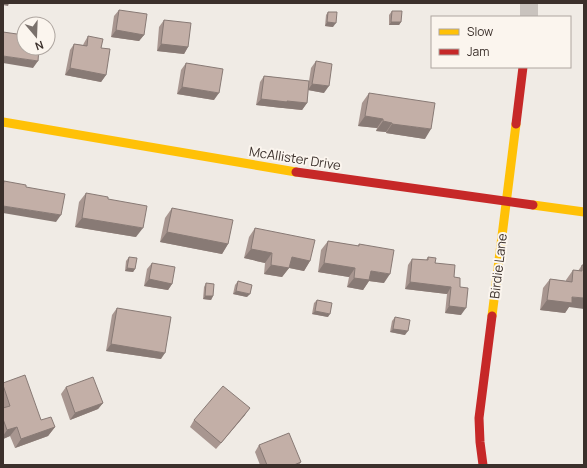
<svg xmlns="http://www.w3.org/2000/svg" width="587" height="468" viewBox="0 0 587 468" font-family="Manrope,sans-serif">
  <rect width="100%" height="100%" fill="#f0ebe5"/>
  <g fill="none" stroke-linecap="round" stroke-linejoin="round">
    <!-- street -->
    <path stroke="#c9c3be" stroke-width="18" d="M529 17V3"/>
    <!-- slow -->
    <path stroke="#ffc107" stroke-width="9" d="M3 122 296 172
      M533 205 584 212
      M492 316 516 124"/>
    <!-- jam -->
    <path stroke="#c62828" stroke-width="9" d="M516 124 523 67
      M296 172 533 205
      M483 465 480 442 479 418 492 316"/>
  </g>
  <!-- wall -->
  <path fill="#a89690" d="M119 10 144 35 139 41 111 37 114 16Z
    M392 11 401 22 399 25H389V15Z
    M328 12 333 27 325 26 326 15Z
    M164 20 188 47 184 54 157 51 159 27Z
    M88 36 106 75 101 82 65 75 70 50 74 44 83 45 84 43Z
    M316 61 324 93 308 90 307 103 302 110 283 108H282L256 105 260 82 264 76 309 81 311 68Z
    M186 63 214 100 177 94 181 70Z
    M369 93 425 139 386 133V132L376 131 377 128 358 126 362 103Z
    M86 193 136 237 75 227 79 202Z
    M172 208 228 244 222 254 160 242 165 218Z
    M255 228 310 261 304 271 289 268 282 277 264 274 265 263 244 258 249 237Z
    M328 241 358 246 359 244 384 283 369 281 363 290 347 287 349 277 318 272 321 250Z
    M129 257 135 269 133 272 125 271 126 261Z
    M428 257 454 277 460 287 461 315 445 313 447 294 405 289 408 265 412 259 426 260Z
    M152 263 172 284 168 290 144 286 147 269Z
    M582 265H584L569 307 565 313 540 310 543 288 550 279 566 281V280L573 270 578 271Z
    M238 281 247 297 233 294 235 285Z
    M206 283 213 296 211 300 203 299 204 287Z
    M317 300 328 317 312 314 314 303Z
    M117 308 161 359 106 351 112 315Z
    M395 317 405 335 390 332 392 321Z
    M3 383 41 420 55 427 48 436 15 448 10 436 3 439Z
    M66 387 103 403 98 409 70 420 61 394Z
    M245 415 216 449 190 427 194 420Z
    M259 445 301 462 299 465H260L255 452Z"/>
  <!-- shaded-wall -->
  <path fill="#887a75" d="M3 3H9L8 6 3 5Z
    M327 22 336 23 333 27 325 26Z
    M391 22H401L399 25H389Z
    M116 30 144 35 139 41 111 37Z
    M161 44 188 47 184 54 157 51Z
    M3 56 38 61 33 68 3 63Z
    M70 68 106 75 101 82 65 75Z
    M312 84 329 86 324 93 308 90Z
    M182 87 219 93 214 100 177 94Z
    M261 99 287 101 307 103 302 110 283 108H282L256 105Z
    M365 116 383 119 377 128 358 126Z
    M383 121 392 123 386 132 376 131Z
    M392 124 431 129 425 139 386 133Z
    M3 206 61 215 56 222 3 213Z
    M82 218 143 228 136 237 75 227Z
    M167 232 228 244 222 254 160 242Z
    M251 249 272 253 265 263 244 258Z
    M292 257 310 261 304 271 285 267Z
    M324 263 355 268 349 277 318 272Z
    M271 265 289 268 282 277 264 274Z
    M127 268 135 269 133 272 125 271Z
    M371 271 390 274 384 283 369 281 363 290 347 287 354 278Z
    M149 279 172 284 168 290 144 286Z
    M410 282 451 287 447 294 405 289Z
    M236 291 250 294 247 297 233 294Z
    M205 296H213L211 300 203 299Z
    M572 297 584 298V309L569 307 565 313 540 310 547 300Z
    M449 306 466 308 461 315 445 313Z
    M315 311 330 314 328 317 312 314Z
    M393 329 408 331 405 335 390 332Z
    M111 344 165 353 161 359 106 351Z
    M103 403 98 409 70 420 75 413Z
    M250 408 245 415 216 449 221 443Z
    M17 427 10 436 3 439V436L7 430Z
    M55 427 48 436 15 448 21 439Z"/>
  <!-- building -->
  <path fill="#c3afa7" stroke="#887a75" d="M119 10 147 14 144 35 116 30Z
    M392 11H402L401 22H391Z
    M328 12H337L336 23 327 22Z
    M164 20 191 23 188 47 161 44Z
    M3 32 24 35V48H39L38 61 3 56Z
    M88 36 103 39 101 48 110 49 106 75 70 68 74 44 87 46Z
    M316 61 332 64 329 86 312 84Z
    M186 63 223 69 219 93 182 87Z
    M264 76 309 81 307 103 287 101V102L261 99Z
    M369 93 435 103 431 129 392 124V123L383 121V119L365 116Z
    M4 181 26 185V187L65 194 61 215 3 206V187Z
    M86 193 108 197V199L147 206 143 228 82 218Z
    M172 208 233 220 228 244 167 232Z
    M255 228 315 240 310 261 292 257 289 268 271 265 272 253 251 249Z
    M328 241 359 246V244L394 250 390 274 371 271 369 280 354 278 355 268 324 263Z
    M129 257 137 258 135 269 127 268Z
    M428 257 436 258 435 263 455 265 454 277 460 278V287L468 288 466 308 449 306 451 287 410 282 412 259 428 260Z
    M152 263 175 267 172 284 149 279Z
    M582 265H584V298L572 297V303L547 300 550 279 572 282 573 270 582 271Z
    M238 281 252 285 250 294 236 291Z
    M206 283 214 284 213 296H205Z
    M317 300 332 303 330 314 315 311Z
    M117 308 171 317 165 353 111 344Z
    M395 317 410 320 408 331 393 329Z
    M25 375 41 420 51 417 55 427 21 439 17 427 7 430 3 419V408L10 406 3 385V383Z
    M93 377 103 403 75 413 66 387Z
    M223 386 250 408 221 443 194 420Z
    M289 433 301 462 294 465H267L259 445Z"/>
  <g text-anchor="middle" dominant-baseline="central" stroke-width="4" stroke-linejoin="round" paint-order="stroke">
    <!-- street labels -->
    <g font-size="13" fill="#3b302b" stroke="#fbf5ee">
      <text transform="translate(295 158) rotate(9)">McAllister Drive</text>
      <text transform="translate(498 266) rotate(-83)">Birdie Lane</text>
    </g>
  </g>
  <!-- border -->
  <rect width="587" height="468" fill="none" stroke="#3b302b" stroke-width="8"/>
  <!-- legend -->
  <rect x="431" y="16" width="140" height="52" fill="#fbf5ee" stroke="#aea6a0"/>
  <rect x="439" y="29" width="20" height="6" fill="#ffc107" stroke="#aea6a0"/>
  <text x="467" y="36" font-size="12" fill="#3b302b">Slow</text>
  <rect x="439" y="49" width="20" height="6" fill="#c62828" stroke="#aea6a0"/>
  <text x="467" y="56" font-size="12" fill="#3b302b">Jam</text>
  <!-- north arrow -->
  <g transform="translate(36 36) rotate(161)"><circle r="19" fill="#fbf5ee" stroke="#aea6a0"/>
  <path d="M0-3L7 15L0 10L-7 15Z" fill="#7a716c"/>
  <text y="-6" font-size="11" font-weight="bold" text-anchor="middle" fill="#3b302b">N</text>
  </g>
</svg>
